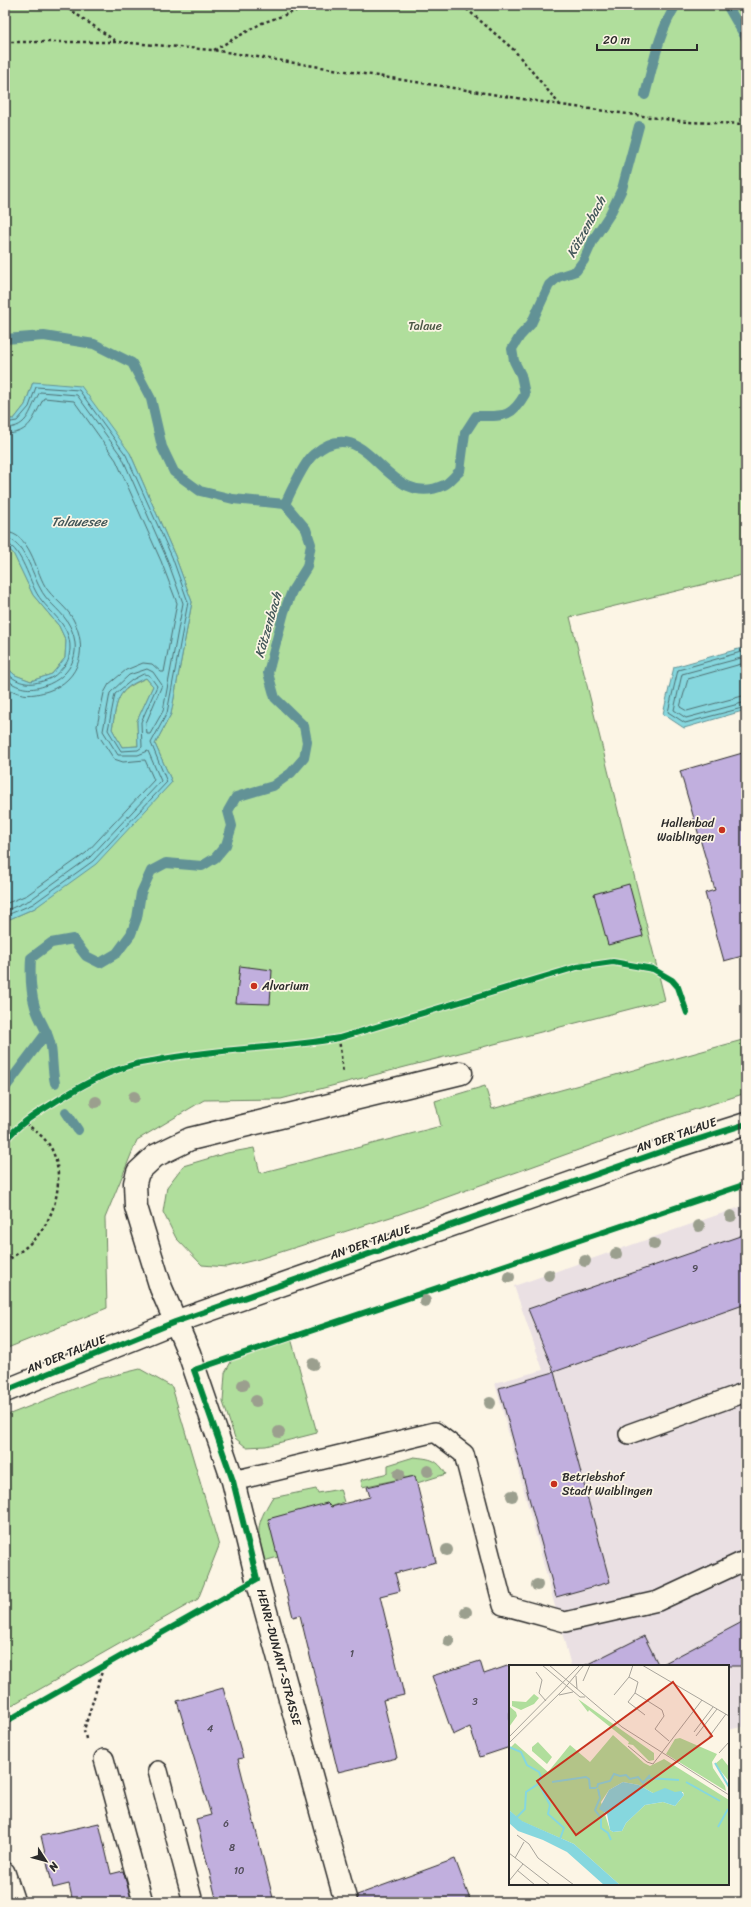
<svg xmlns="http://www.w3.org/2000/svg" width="751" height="1907" viewBox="0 0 751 1907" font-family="Sriracha,sans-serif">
  <rect width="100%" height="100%" fill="#fcf5e5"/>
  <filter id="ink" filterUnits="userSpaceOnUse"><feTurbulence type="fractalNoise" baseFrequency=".025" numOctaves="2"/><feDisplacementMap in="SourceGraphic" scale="8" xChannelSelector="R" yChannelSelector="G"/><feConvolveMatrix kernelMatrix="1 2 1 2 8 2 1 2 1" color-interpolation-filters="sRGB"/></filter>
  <g filter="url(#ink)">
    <!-- built -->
    <path fill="#eae0e3" d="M746 1205V1726L728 1730V1666H571L495 1383 543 1370 514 1286Z"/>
    <!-- green -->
    <path fill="#b0de9c" stroke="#6e8464" d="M5 5H746V574L570 617 665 1000 281 1099 204 1100 137 1140 105 1218 107 1308 5 1349V921L35 908 144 811 172 782 155 744 171 714 192 602 175 556 130 453 33 382 25 405 14 419H5Z
      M5 547 13 552 33 595 59 626 66 641 65 658 52 674 31 681 15 675 5 666Z
      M146 678 153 686 137 721 138 746 122 747 112 729C118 698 115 692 146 678Z
      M746 1039V1093L662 1120 397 1215 259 1259 226 1267 202 1265 176 1238 163 1212 167 1187 183 1166 227 1153 254 1148 260 1173 441 1126 435 1101 485 1086 492 1109Z
      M291 1338 317 1433 266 1446 246 1447 235 1438 223 1402 225 1373 233 1358Z
      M140 1369 172 1387 219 1546 198 1599 5 1709V1416L99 1379Z
      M414 1457C431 1459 437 1459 446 1474L417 1483 414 1476 362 1487 361 1480 388 1473V1465Z
      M316 1489 318 1493 340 1489 344 1502 331 1507 327 1503 278 1557 264 1561C257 1529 255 1527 272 1498Z"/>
    <!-- water -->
    <path fill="#86d7de" stroke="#629296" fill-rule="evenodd" d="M33 382 81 386 130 453 175 556 192 602 171 714 155 744 172 782 96 864 35 908 5 921V666L15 675 31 681 52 674 65 658 66 641 59 626 33 595 13 553 5 547V419H14L25 405ZM146 678 153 686 137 721 138 746 122 747 112 729C117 701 116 689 146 678Z
      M742 648 746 650V710L684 728 663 714 674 667Z"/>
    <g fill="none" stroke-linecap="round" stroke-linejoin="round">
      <!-- shore -->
      <path stroke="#4f7073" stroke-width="1" d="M5 423 17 421 29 407 36 387 79 390 126 455 172 557 188 602 167 713 151 743 167 782 93 861 33 904 5 916
        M5 428C30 428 29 409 40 392L77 395 122 457 167 559 183 603 163 711 150 734H147L146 723 162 685 153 672 147 669 129 675 110 693 103 731 118 755H138L148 751 161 781 90 857 30 900 5 911
        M5 434C31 434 33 417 44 398L74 401 116 460 161 561 177 603 164 672H161L152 664 143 663 126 670 109 684 104 693 97 726 99 736 114 759 123 762 145 760 154 780 86 853 27 895 5 904
        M5 532C30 533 35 569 45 586 52 598 66 606 73 619 88 647 81 680 48 691 32 696 20 697 5 686
        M5 538C24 539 32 574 40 588 46 601 59 609 67 621 84 648 74 676 44 686 30 691 17 689 5 678
        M5 543C19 545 29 578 35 590 45 611 71 622 70 649 69 656 69 660 65 665 58 673 54 678 43 681 27 686 18 683 5 672
        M746 653 741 652 678 670 668 712 685 723 746 707
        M746 658H741L682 674 674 710 686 718 746 702
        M746 664H741L688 679 680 707 687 711 746 695
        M144 674 149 675 157 686 141 722 142 747 138 750 121 751 108 730 115 694 132 680Z"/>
      <!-- stream -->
      <path stroke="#629296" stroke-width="10" d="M727 5 746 38
        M645 95C653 65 659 31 676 5
        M5 339 44 336 94 344 132 363 151 399 162 447 174 472 200 491 233 499 285 504
        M285 504C291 491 304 462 314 454 369 407 385 513 444 485 449 483 455 475 460 471L465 433 476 416C502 416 511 419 525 394L521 375 514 361 512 349 520 336 531 324 549 285 558 277 576 271 584 260 593 240 610 214 622 189 639 126
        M55 1083C52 1070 53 1060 51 1047 49 1032 39 1021 35 1007 30 990 30 975 31 958L51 943 73 939 86 956 100 963 117 953 131 934 137 918 141 893 151 871 166 863 202 866 215 858 226 845 232 826 228 811 236 797 273 786 291 773 304 758 307 742 304 726 275 698 268 673 284 612 292 591 307 567 311 544 306 529 285 504
        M5 1088 47 1032
        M66 1112 78 1130"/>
    </g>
    <!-- building -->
    <path fill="#c1afde" stroke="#2b2b2b" d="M746 752V955L724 961 705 893 715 890 680 771Z
      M629 884 643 936 608 945 594 894Z
      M240 966 272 970 270 1004 236 1003Z
      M746 1234V1304L554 1372 528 1309Z
      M554 1372 610 1582 556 1597 499 1388Z
      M415 1476 436 1562 395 1573 400 1591 380 1596 404 1695 383 1700 397 1758 338 1772 300 1615 293 1617 268 1519 327 1503 331 1507 370 1497 367 1487Z
      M746 1620V1666H584L644 1636 659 1666Z
      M480 1661 484 1674 510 1665V1747L480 1757 470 1727 453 1735 432 1676Z
      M223 1688 243 1758 238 1759 274 1902H217L196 1819 211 1815 177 1701Z
      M99 1823 111 1874 123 1871 132 1902H73L69 1884 53 1888 41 1836Z
      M455 1859 471 1902H358L357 1895Z"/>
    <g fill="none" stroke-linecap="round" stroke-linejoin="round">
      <defs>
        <path id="lane" d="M629 1434 746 1392
          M233 1481 435 1432 464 1454 503 1605 565 1622 658 1601 746 1560
          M104 1759 143 1902
          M158 1771 193 1902
          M5 1872 15 1902"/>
        <path id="street" d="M346 1902 257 1579 233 1481 189 1353 161 1288 136 1207 135 1183 138 1172 155 1156 190 1139 461 1073"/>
        <path id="secondary" d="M5 1391 175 1322 677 1146 746 1124"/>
      </defs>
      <!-- lane casing -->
      <use href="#lane" stroke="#2b2b2b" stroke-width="22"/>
      <!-- street casing -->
      <use href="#street" stroke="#2b2b2b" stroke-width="25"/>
      <!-- secondary casing -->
      <use href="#secondary" stroke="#2b2b2b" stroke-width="25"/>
      <!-- path -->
      <path stroke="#2b2b2b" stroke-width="2.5" stroke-dasharray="3 3" stroke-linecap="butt" d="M63 5 117 42
        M462 5 514 50 560 105
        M5 42H118L213 50 561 105 687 122 746 124
        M214 50 262 23 313 5
        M339 1038 343 1073
        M5 1262C17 1254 29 1246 38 1235 57 1213 65 1174 51 1148 45 1137 34 1130 24 1122
        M86 1739 84 1730 104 1665"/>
      <!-- lane -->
      <use href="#lane" stroke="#fcf5e5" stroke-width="19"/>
      <!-- street -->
      <use href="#street" stroke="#fcf5e5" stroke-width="22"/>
      <!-- secondary -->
      <use href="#secondary" stroke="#fcf5e5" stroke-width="22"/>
      <defs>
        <path id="cycleway" d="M5 1141C19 1123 39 1112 58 1100 79 1087 102 1074 126 1067 136 1063 148 1062 158 1060 218 1048 279 1049 339 1038L577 967 613 962 653 969 672 980 678 987 687 1013
          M5 1391 175 1322 677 1146 746 1124
          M5 1722 257 1579 233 1481 194 1370 746 1184"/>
      </defs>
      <!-- cycleway casing -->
      <use href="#cycleway" stroke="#fcf5e5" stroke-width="8"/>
      <!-- cycleway -->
      <use href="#cycleway" stroke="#00873e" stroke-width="6"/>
    </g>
    <!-- trees -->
    <g fill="#9b9f8e">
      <circle cx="134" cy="1097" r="6"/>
      <circle cx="96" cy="1102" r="6"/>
      <circle cx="731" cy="1216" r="6"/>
      <circle cx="699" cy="1226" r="6"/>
      <circle cx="654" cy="1244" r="6"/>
      <circle cx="616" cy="1254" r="6"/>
      <circle cx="585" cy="1261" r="6"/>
      <circle cx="549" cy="1275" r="6"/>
      <circle cx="509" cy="1277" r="6"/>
      <circle cx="425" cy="1301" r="6"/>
      <circle cx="313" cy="1364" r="6"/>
      <circle cx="243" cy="1385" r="6"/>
      <circle cx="256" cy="1401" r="6"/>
      <circle cx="490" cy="1403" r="6"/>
      <circle cx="279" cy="1432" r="6"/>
      <circle cx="428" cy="1471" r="6"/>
      <circle cx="399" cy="1474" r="6"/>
      <circle cx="512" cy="1496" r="6"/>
      <circle cx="447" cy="1550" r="6"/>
      <circle cx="537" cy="1585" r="6"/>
      <circle cx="466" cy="1612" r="6"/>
      <circle cx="449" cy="1641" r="6"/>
    </g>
  </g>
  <!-- markers -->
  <g fill="#c8321e" stroke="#fcf5e5" stroke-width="1.5">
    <circle cx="722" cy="830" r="4"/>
    <circle cx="254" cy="986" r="4"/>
    <circle cx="554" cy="1484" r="4"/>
  </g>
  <g text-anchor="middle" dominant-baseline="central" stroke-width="3.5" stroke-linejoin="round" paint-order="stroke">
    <!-- number labels -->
    <g font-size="10" fill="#504c58">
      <text x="695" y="1269">9</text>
      <text x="352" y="1654">1</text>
      <text x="475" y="1702">3</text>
      <text x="210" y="1729">4</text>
      <text x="226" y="1824">6</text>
      <text x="232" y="1848">8</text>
      <text x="239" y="1871">10</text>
    </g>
    <!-- park labels -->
    <g font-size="12" fill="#4c5847" stroke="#fcf5e5">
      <text x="425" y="326">Talaue</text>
    </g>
    <!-- poi labels -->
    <g font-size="12" fill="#2b2b2b" stroke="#fcf5e5" text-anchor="start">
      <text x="714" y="823" text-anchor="end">Hallenbad<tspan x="714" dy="14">Waiblingen</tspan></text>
      <text x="262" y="986">Alvarium</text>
      <text x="562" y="1477">Betriebshof<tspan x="562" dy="14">Stadt Waiblingen</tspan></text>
    </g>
    <!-- street labels -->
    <g font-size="12" fill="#2b2b2b" stroke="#fcf5e5">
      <text transform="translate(676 1135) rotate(-19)">AN DER TALAUE</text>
      <text transform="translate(370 1242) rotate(-19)">AN DER TALAUE</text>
      <text transform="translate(66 1354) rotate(-22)">AN DER TALAUE</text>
      <text transform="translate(279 1657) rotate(75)">HENRI-DUNANT-STRASSE</text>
    </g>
    <!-- water labels -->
    <g font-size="13" font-style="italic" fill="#425658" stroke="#fcf5e5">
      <text transform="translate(586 227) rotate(-61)">Kätzenbach</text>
      <text x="79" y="521">Talauesee</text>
      <text transform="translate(268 625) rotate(-74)">Kätzenbach</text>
    </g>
  </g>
  <!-- overview -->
  <g transform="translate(509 1665)">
    <rect width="220" height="220" fill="#fcf5e5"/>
    <path d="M25 29 30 33 25 39 12 45 3 41V36L17 37ZM69 34 145 88V95L140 96 124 80 119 79 120 77 80 45 79 47ZM0 41 7 47 8 51 0 62ZM104 70 135 98 141 101 155 94 220 135V220H111L65 179 12 156 0 145V84L6 78 39 107 61 80 81 97ZM114 117 130 120 144 128 174 127 175 130 166 141 154 137 136 140 117 158 113 166 104 167 101 165 92 137 100 125ZM171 73 208 89 203 97 204 103 216 121 217 126 157 89 166 74ZM29 77 43 92 38 99 23 86V82ZM213 93 220 102 219 115 206 99Z" fill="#b0de9c" fill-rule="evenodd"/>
    <path d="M114 117 130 120 144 128 156 123 166 127 172 126 175 130 166 141 154 137 136 140 117 158 113 166 104 167 101 165 98 149 90 144 100 125ZM0 145 13 156 65 179 111 220H95L58 187 34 175 9 166 0 158Z" fill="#86d7de"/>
    <path fill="none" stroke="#86d7de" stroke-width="2" d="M0 82 12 87 18 100 30 107 32 112 29 119 17 127 16 144 7 153M206 98 220 122M139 113 170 115M43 117 77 112 80 114 81 123H87M177 117 211 136M31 121 41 140 39 149 55 163 51 174M88 123 89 119 101 116 105 109 111 111 117 110 121 114 129 112 134 118 141 110M89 124 91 133 86 145 92 153V163L99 168 102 175M209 162 219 144"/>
    <path fill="none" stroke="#a8a49b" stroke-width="1" d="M33 0 71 32H76M40 0 113 62 220 130M133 0 220 51M27 7 33 15 30 28 37 36M67 11 68 24M120 12 129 17 126 28 153 45 155 51 146 64 160 76M74 16 81 0M126 28 119 37 136 50M50 30 64 27M105 30 120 12 124 0M185 67 204 42M187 71 208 44M0 72 71 0M200 72 217 49M0 78 54 25 75 0M119 81 138 97 144 99 193 35M210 88 220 77M8 170 20 179 29 193 65 220M0 188 41 220M6 193 15 177M8 205 26 220M0 216 14 199"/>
    <path fill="#c8321e" fill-opacity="0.15" stroke="#c8321e" stroke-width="2" d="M164 17 203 71 67 170 28 116Z"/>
    <rect width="220" height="220" fill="none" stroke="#2b2b2b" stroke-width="2"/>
  </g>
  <!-- margin -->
  <rect width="751" height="1907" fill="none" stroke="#fcf5e5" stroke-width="20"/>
  <rect x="10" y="10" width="731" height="1887" fill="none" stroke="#2b2b2b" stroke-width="1.5" filter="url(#ink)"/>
  <!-- north arrow -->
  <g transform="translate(46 1861) rotate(126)" stroke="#fcf5e5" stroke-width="3" paint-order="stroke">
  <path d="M0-3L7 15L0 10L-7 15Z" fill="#2b2b2b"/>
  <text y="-6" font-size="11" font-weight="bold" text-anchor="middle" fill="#2b2b2b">N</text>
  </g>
  <!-- scale -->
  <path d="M597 44v6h100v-6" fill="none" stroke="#2b2b2b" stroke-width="2"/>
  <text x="603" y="44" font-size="12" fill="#2b2b2b" stroke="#fcf5e5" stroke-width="3" paint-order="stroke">20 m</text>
</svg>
